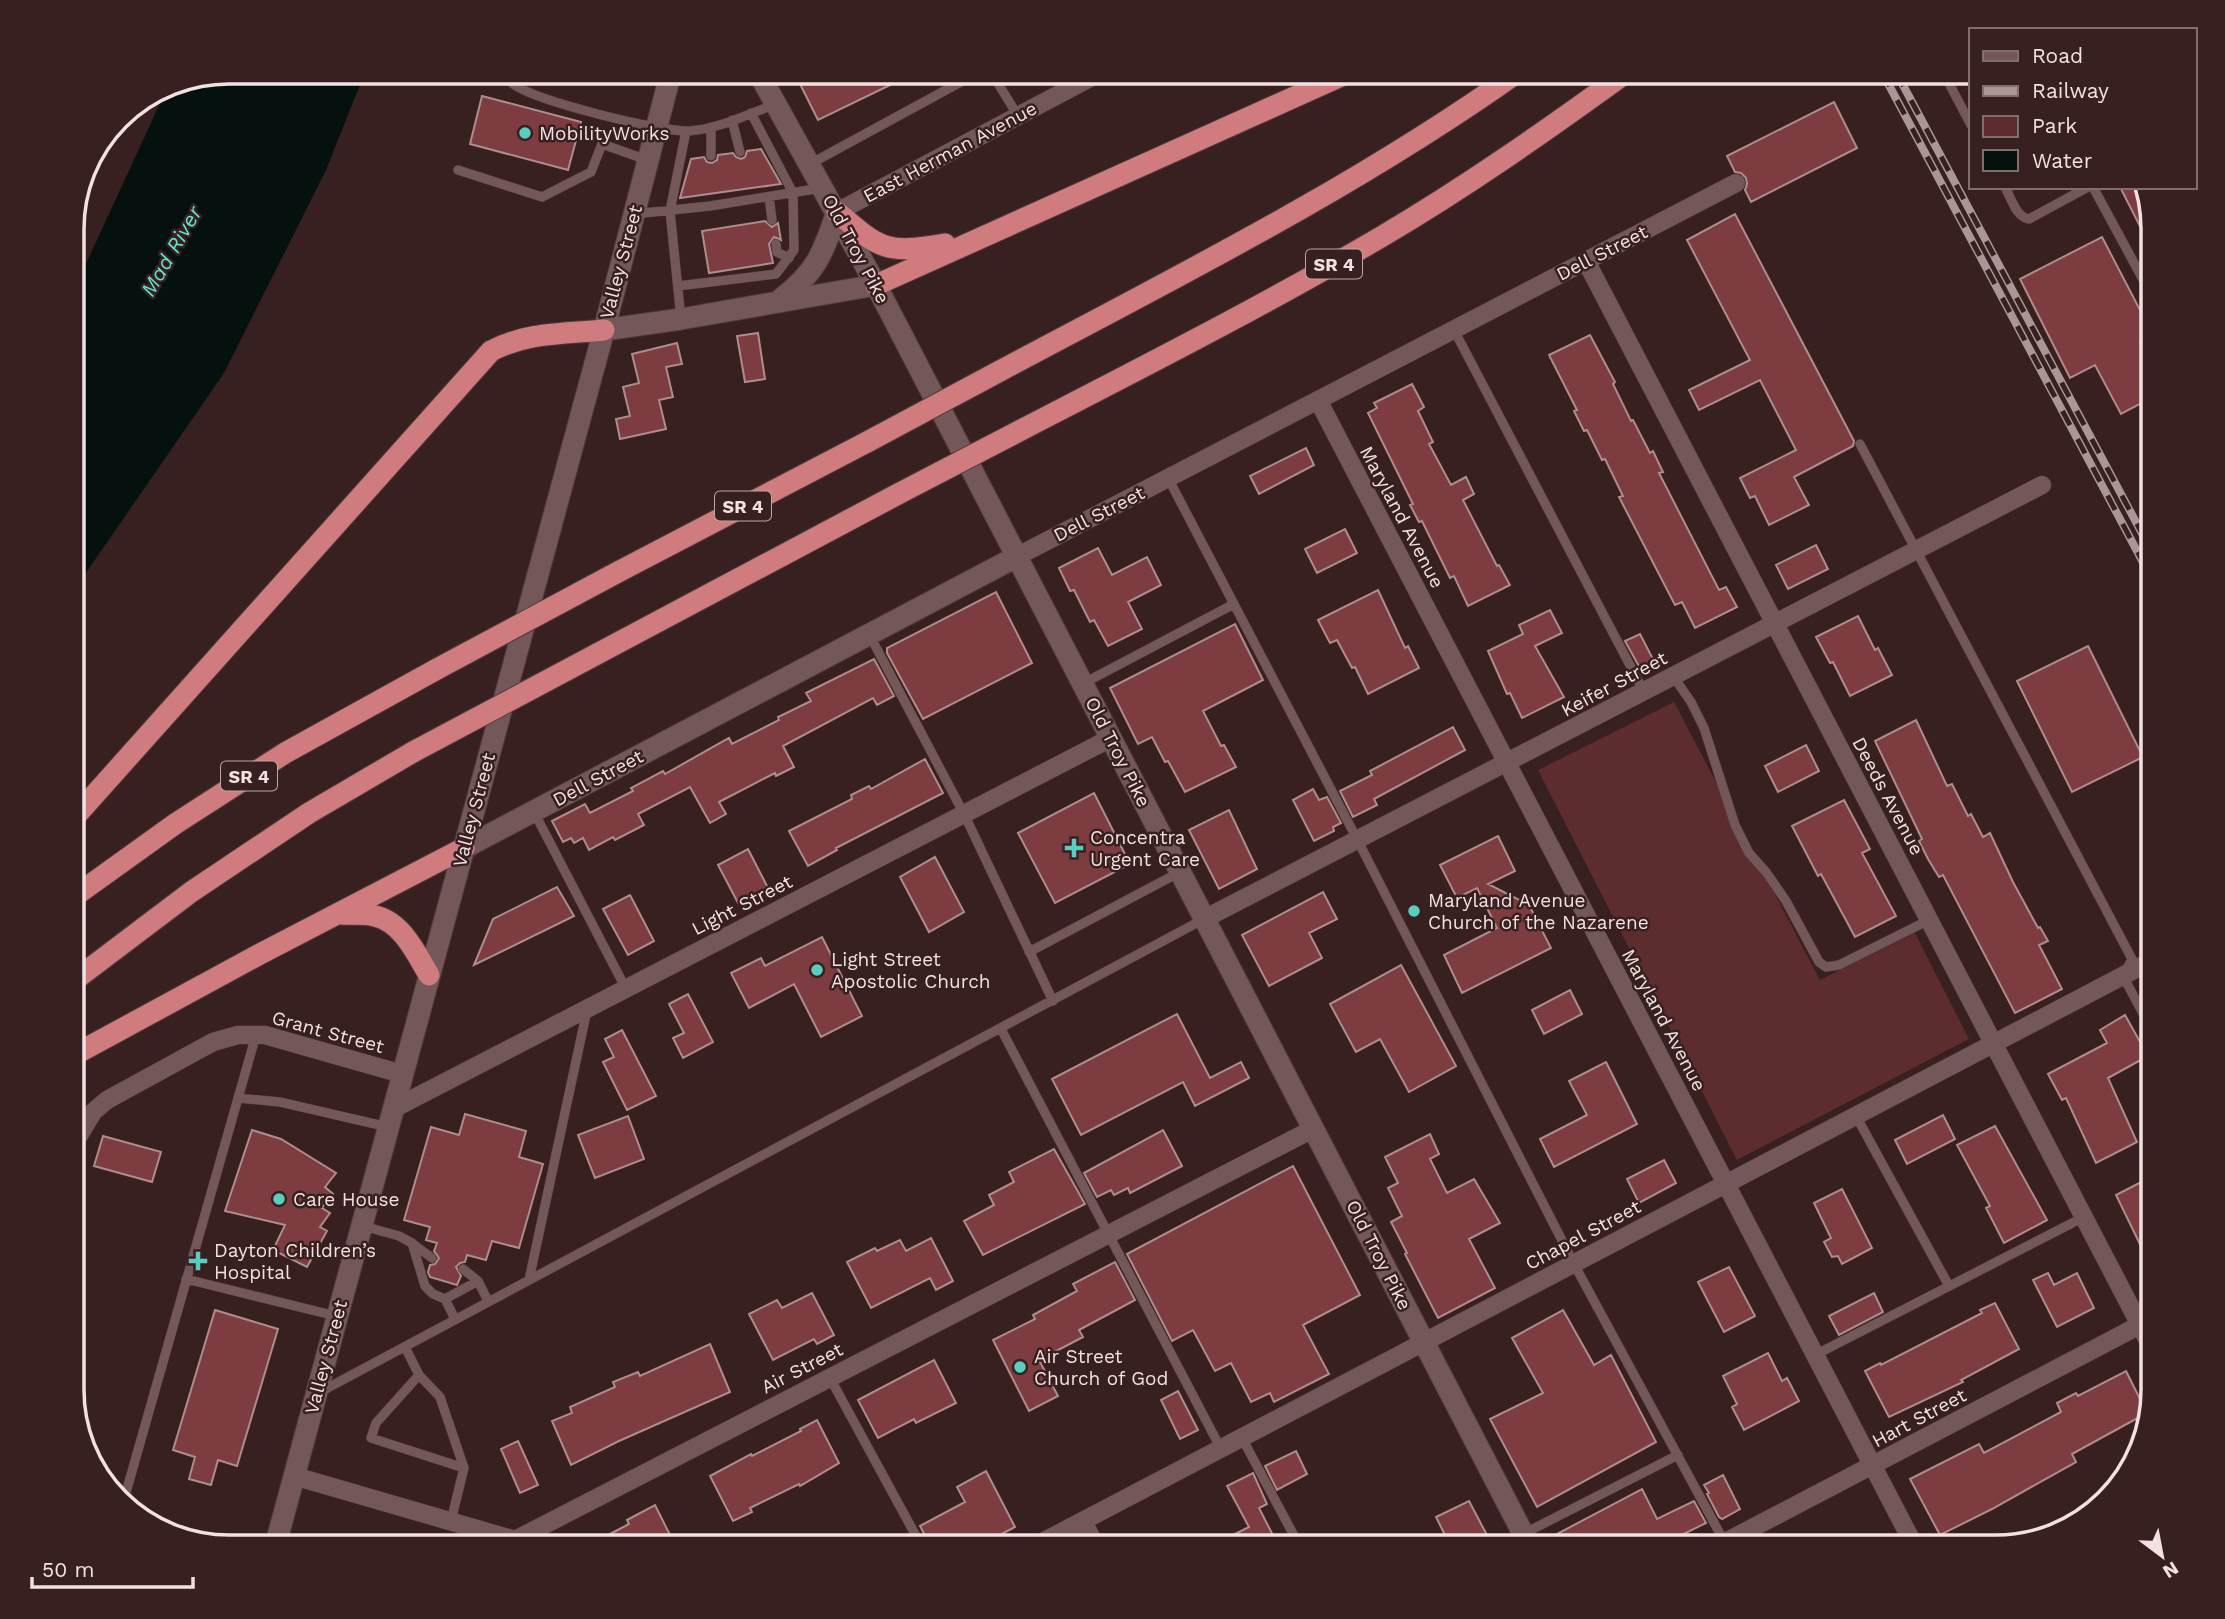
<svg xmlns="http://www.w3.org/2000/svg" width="2225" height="1619" viewBox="0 0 2225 1619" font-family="'Work Sans',sans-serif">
  <rect width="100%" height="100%" fill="#381f20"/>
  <!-- green -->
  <path fill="#5d2c2e" d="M1674 702 1820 980 1915 933 1969 1039 1737 1160 1538 770Z"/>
  <!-- water -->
  <path fill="#05110f" d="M229 72H365L326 170 224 373 72 593V294L169 84Z"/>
  <!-- building -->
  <path fill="#7d3c3f" stroke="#ad8d8d" stroke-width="2" d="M794 72H917L818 120Z
    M482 96 581 122 568 170 470 144Z
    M1834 102 1857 148 1751 202 1745 190 1747 184 1746 178 1741 173 1735 172 1727 156Z
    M761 149 781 184 680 198 691 159 704 157 707 162 712 163 717 160 718 155 733 153 736 157 741 159 745 157 747 151Z
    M2120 187H2143L2153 229V247L2151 248Z
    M1735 214 1854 441 1853 446 1794 477 1809 505 1769 525 1755 496 1750 498 1740 478 1796 450 1760 380 1699 410 1689 390 1750 360 1687 240Z
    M765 221 772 227 778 223 781 240 774 237 769 244 773 263 709 273 702 231Z
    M2102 237 2153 335 2140 342 2153 367V397L2121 414 2095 365 2070 378 2020 279Z
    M758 333 765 379 745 382 737 336Z
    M1590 335 1615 382 1613 384 1631 421 1633 420 1650 453 1653 451 1663 472 1659 473 1719 590 1726 587 1737 607 1695 628 1682 602 1675 605 1619 497 1623 496 1605 459 1602 460 1587 430 1584 431 1574 411 1577 410 1549 355Z
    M677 343 682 364 666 367 673 397 659 400 666 429 620 439 616 419 630 416 623 387 639 383 632 354Z
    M1412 384 1424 407 1418 411 1433 442 1429 444 1451 485 1466 477 1474 494 1463 500 1497 566 1499 565 1510 585 1468 606 1454 576 1450 578 1422 521 1419 522 1410 505 1413 504 1368 413 1377 408 1374 403Z
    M1306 448 1314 465 1259 494 1250 476Z
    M1345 529 1357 553 1317 573 1305 549Z
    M1816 545 1828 569 1788 589 1776 565Z
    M1098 548 1112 575 1147 557 1161 585 1128 602 1142 629 1108 646 1094 620 1090 622 1074 590 1070 591 1059 568Z
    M1378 590 1405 648 1408 646 1419 668 1368 694 1355 667 1352 668 1337 640 1330 643 1318 620Z
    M996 592 1032 663 923 719 887 653V648Z
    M1550 610 1562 633 1535 646 1564 697 1522 718 1510 693 1507 694 1488 651 1523 634 1519 625Z
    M1858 616 1875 650 1878 648 1892 675 1850 696 1833 662 1830 663 1816 637Z
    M1235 624 1263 680 1203 711 1221 746 1224 745 1236 767 1185 792 1168 761 1165 762 1152 737 1138 744 1110 688Z
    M1640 634 1655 663 1641 670 1625 641Z
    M2088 646 2143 757 2072 792 2017 681Z
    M874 659 894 696 877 705 873 698 783 746 794 767 776 776 775 773 719 802 726 814 710 823 690 787 638 814 644 825 615 840 613 837 589 850 583 838 574 843 571 838 563 842 552 821 585 804 590 813 633 791 631 788 663 771 665 774 729 738 732 744 779 720 778 717 811 701 806 693Z
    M1916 720 1947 786 1952 784 1968 816 1971 814 1983 837 1990 833 2013 882 2038 928 2040 927 2048 941 2039 945 2062 989 2015 1013 1943 875 1939 877 1928 859 1919 841 1922 839 1875 741Z
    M1453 727 1465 750 1374 799 1377 805 1353 817 1340 791 1372 775 1370 771Z
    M1806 745 1819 771 1778 792 1765 766Z
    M925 759 943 793 836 848 837 850 808 866 789 831 852 799 851 795 869 786 871 789Z
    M1313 789 1319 800 1327 797 1341 823 1333 827 1334 831 1314 841 1293 800Z
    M1094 793 1130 864 1055 903 1018 833Z
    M1844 800 1870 849 1862 853 1896 916 1855 937 1821 874 1818 876 1792 826Z
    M1229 810 1257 869 1219 889 1189 830Z
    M1498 836 1515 871 1488 884 1529 905 1551 948 1462 993 1444 955 1497 928 1477 888 1457 898 1440 865Z
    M748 849 768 888 738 903 718 865Z
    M935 857 964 912 929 932 900 877Z
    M557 887 574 916 474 965 493 919Z
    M1323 892 1337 919 1309 933 1322 958 1269 986 1242 935Z
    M630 895 654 941 628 955 603 909Z
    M822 937 862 1016 821 1037 794 984 749 1008 731 973 761 958 765 966Z
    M1401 965 1456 1066 1409 1092 1380 1039 1356 1052 1330 1004Z
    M1570 990 1582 1014 1544 1034 1532 1010Z
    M688 994 713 1042 683 1058 673 1038 684 1033 669 1004Z
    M1177 1014 1210 1078 1241 1062 1249 1078 1195 1106 1183 1082 1081 1135 1052 1079Z
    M2125 1015 2148 1056 2108 1078 2137 1142 2096 1163 2066 1098 2062 1100 2048 1074 2107 1043 2100 1030Z
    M622 1030 656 1096 627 1110 603 1062 614 1057 605 1039Z
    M1606 1062 1637 1124 1554 1167 1540 1139 1587 1115 1569 1081Z
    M465 1114 526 1131 519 1157 543 1164 519 1248 492 1241 486 1260 467 1255 465 1262 460 1263 456 1267 461 1276 457 1285 430 1277 428 1272 430 1265 435 1264 439 1258 434 1251 437 1243 426 1240 430 1227 404 1220 431 1127 459 1135Z
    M1943 1115 1955 1139 1907 1164 1895 1140Z
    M628 1116 644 1159 595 1178 578 1135Z
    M1995 1126 2047 1220 2004 1243 1986 1208 1990 1206 1957 1145Z
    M252 1130 281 1139 336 1173 325 1187 333 1194 322 1208 330 1213 320 1227 327 1231 307 1267 273 1250 285 1225 225 1211Z
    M1163 1130 1182 1166 1130 1193 1128 1188 1114 1195 1111 1190 1097 1197 1084 1173Z
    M1430 1134 1439 1154 1430 1159 1447 1193 1474 1179 1500 1223 1469 1239 1495 1288 1438 1318 1405 1254 1407 1253 1391 1222 1402 1216 1388 1188 1398 1183 1385 1157Z
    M103 1136 161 1152 152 1182 94 1166Z
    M1054 1149 1085 1204 983 1255 964 1221 994 1205 989 1195 1014 1182 1009 1172Z
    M1664 1160 1676 1183 1639 1203 1627 1179Z
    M1293 1166 1360 1295 1303 1325 1329 1374 1274 1402 1270 1393 1251 1402 1231 1363 1215 1371 1193 1330 1172 1341 1127 1254Z
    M2153 1176V1271L2116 1195Z
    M1842 1189 1872 1248 1842 1264 1838 1256 1832 1257 1824 1242 1831 1238 1814 1203Z
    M931 1238 953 1281 936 1290 930 1278 871 1308 847 1262 875 1248 877 1251 900 1240 906 1251Z
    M1115 1262 1135 1300 1079 1330 1083 1337 1039 1360 1058 1396 1029 1411 993 1340 1035 1319 1033 1315 1077 1291 1073 1284Z
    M1729 1267 1755 1316 1724 1332 1698 1282Z
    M2048 1273 2054 1285 2077 1273 2094 1308 2057 1327 2033 1280Z
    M812 1293 834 1335 817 1344 814 1339 773 1360 749 1314 777 1300 782 1308Z
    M1874 1293 1883 1312 1839 1335 1829 1316Z
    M1995 1303 2019 1349 1961 1380 1963 1382 1889 1417 1865 1371 1880 1363 1881 1365 1982 1313 1980 1310Z
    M215 1310 278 1329 237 1466 218 1460 211 1485 189 1479 195 1457 173 1450Z
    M1563 1310 1594 1365 1611 1355 1656 1442 1537 1507 1490 1419 1543 1393 1512 1338Z
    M710 1344 730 1392 619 1441 571 1465 552 1421 572 1413 570 1407 615 1387 613 1382 638 1372 640 1376Z
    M1768 1353 1782 1381 1787 1378 1799 1401 1744 1430 1732 1407 1737 1404 1723 1376Z
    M934 1360 956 1403 916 1423 914 1419 878 1438 858 1400Z
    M2126 1371 2146 1411 2145 1414 2072 1454 2076 1462 1992 1509 1940 1535 1910 1479 1979 1444 1984 1453 2061 1412 2057 1403 2076 1393 2078 1396Z
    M1178 1391 1198 1430 1180 1439 1161 1400Z
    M817 1420 839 1463 800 1486 799 1484 750 1508 752 1512 733 1521 710 1476 751 1454 752 1456 801 1431 800 1429Z
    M518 1441 538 1485 520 1493 501 1449Z
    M1296 1451 1307 1474 1277 1490 1265 1466Z
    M986 1471 1015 1527 977 1547H931L920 1526 965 1502 957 1487Z
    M1253 1473 1267 1504 1259 1508 1279 1547H1240L1233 1535 1249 1527 1227 1486Z
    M1723 1475 1740 1509 1722 1519 1719 1517 1707 1494 1709 1493 1704 1485Z
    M1642 1489 1657 1519 1694 1501 1706 1523 1657 1547H1564L1557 1534Z
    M1469 1501 1488 1537 1467 1547H1421L1445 1535 1436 1517Z
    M655 1505 676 1547H585L629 1524 627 1520Z"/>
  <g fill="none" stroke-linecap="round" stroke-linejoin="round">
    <defs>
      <path id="lane" d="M502 72C506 76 509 81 513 84 536 101 660 132 689 131 719 129 748 114 776 104
        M991 72 1018 116
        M1943 72 1971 125
        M732 120 740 152
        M711 128V156
        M810 164 979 72
        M458 170 542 197 591 172 602 144 647 160
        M2005 187C2011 198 2016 217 2029 219L2088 187
        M2093 187 2153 298
        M769 197 772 220
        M634 214 710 206 821 188
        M776 244 777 252 789 258
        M678 286 776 274 794 250 793 193 751 113
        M681 319 670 211 686 131
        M1454 330 1644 692
        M1860 444 2132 959 2123 976 2153 1032
        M1168 478 1358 841 1574 1264 1725 1543
        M870 636 964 814 1053 1001
        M1673 676 1691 702 1704 728 1735 825 1749 853 1766 872 1786 901 1819 962 1826 967 1839 965 1929 920
        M1084 683 1234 604
        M534 812 626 989
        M1029 952 1180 872
        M1001 1029 1221 1449
        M238 1098 280 1102 388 1127
        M1856 1116 1949 1286
        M363 1226 399 1236 412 1243 425 1286 433 1294 445 1299 455 1319
        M413 1244 432 1258
        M463 1269 478 1281 488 1301
        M186 1279 336 1316
        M529 1280 587 1010
        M445 1299 478 1281
        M405 1347 419 1375
        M1815 1355 2084 1217
        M830 1378 922 1547
        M320 1392 1204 919
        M1242 1438 1300 1547
        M123 1503 256 1035
        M451 1521 464 1468 371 1438 376 1423 419 1375 440 1397 464 1468
        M1525 1533 1678 1455"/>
      <path id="street" d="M837 212 1101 72
        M1586 261 2153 1350
        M1318 400 1915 1547
        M1016 557 1736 183
        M1204 919 2042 485
        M393 1109 1111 738
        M72 1147 93 1112 107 1100 213 1042 238 1035H265L402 1074
        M294 1476 515 1540 1313 1129
        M1083 1521 1096 1547
        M1033 1547 2153 960
        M1716 1547 2140 1325"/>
      <path id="secondary" d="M758 72 876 285 1530 1547
        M781 299C817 271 822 255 837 212
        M604 330 681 319 876 285
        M464 848 1016 557
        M275 1547 604 330 671 72"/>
      <path id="highway" d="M837 212C881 250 886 254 945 244
        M876 285 1350 72
        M998 372C1174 278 1355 188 1518 72
        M1025 428C1145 366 1265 305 1381 237 1466 187 1547 130 1627 72
        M618 572 869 441
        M597 654 898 494
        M72 820 491 351C527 332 564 334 604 330
        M72 898 175 824 285 753 437 669
        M342 914C352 915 364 913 375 916 402 922 416 953 429 975
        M72 982 191 892 309 813 413 752
        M72 1056 260 954 464 848"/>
    </defs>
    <!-- lane casing -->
    <use href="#lane" stroke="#513c3d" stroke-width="10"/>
    <!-- street casing -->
    <use href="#street" stroke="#513c3d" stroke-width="19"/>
    <!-- secondary casing -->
    <use href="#secondary" stroke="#513c3d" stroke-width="23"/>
    <!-- highway casing -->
    <use href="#highway" stroke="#513c3d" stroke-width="23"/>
    <!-- lane -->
    <use href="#lane" stroke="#745758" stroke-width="9"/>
    <!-- street -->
    <use href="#street" stroke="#745758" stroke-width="18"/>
    <!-- secondary -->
    <use href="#secondary" stroke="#745758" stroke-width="21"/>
    <!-- highway -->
    <use href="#highway" stroke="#d07c7e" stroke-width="21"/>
    <defs>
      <path id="rail" d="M1882 72 2153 581
        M1896 72 2153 554"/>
    </defs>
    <!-- rail casing -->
    <use href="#rail" stroke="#aa9696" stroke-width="8"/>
    <!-- rail -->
    <use href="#rail" stroke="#381f20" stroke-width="5" stroke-dasharray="16" stroke-linecap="butt"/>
    <defs>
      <path id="highway-bridge" d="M869 441 998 372
        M898 494 1025 428
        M437 669 618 572
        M413 752 597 654"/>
    </defs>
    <!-- highway-bridge casing -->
    <use href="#highway-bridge" stroke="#513c3d" stroke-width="23" stroke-linecap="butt"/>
    <!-- highway-bridge -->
    <use href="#highway-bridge" stroke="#d07c7e" stroke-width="21"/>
  </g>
  <!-- markers -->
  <g fill="#59cebe" stroke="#381f20" stroke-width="2.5">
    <circle cx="525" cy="133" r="7"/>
    <path d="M1070.5 837.5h7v7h7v7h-7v7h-7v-7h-7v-7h7z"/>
    <circle cx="1414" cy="911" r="7"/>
    <circle cx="817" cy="970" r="7"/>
    <circle cx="279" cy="1199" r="7"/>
    <path d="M194.5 1250.5h7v7h7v7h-7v7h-7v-7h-7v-7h7z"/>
    <circle cx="1020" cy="1367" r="7"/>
  </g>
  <g text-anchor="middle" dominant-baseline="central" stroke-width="5" stroke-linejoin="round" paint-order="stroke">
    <!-- shield labels -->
    <g fill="#381f20" stroke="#baa7a7" stroke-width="2">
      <rect x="1306" y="249.5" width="56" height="29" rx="5"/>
      <rect x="715" y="491.5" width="56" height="29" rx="5"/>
      <rect x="221" y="761.5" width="56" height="29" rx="5"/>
    </g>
    <g font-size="18" font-weight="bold" fill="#f2e1e1">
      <text x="1334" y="264">SR 4</text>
      <text x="743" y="506">SR 4</text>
      <text x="249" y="776">SR 4</text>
    </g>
    <!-- poi labels -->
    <g font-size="19" fill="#f2e1e1" stroke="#381f20" text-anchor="start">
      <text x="539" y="133">MobilityWorks</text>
      <text x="1090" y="837">Concentra<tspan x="1090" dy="22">Urgent Care</tspan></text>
      <text x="1428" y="900">Maryland Avenue<tspan x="1428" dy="22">Church of the Nazarene</tspan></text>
      <text x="831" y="959">Light Street<tspan x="831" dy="22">Apostolic Church</tspan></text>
      <text x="293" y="1199">Care House</text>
      <text x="214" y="1250">Dayton Children’s<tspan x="214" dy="22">Hospital</tspan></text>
      <text x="1034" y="1356">Air Street<tspan x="1034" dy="22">Church of God</tspan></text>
    </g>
    <!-- street labels -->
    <g font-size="19" fill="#f2e1e1" stroke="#381f20">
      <text transform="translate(950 152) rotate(-28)">East Herman Avenue</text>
      <text transform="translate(856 249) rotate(62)">Old Troy Pike</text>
      <text transform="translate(1602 253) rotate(-27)">Dell Street</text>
      <text transform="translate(621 262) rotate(-75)">Valley Street</text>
      <text transform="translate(1099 514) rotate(-27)">Dell Street</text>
      <text transform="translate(1402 517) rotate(62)">Maryland Avenue</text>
      <text transform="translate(1614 684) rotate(-28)">Keifer Street</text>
      <text transform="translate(1118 752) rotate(63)">Old Troy Pike</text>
      <text transform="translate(598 778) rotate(-28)">Dell Street</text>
      <text transform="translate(1888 796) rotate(62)">Deeds Avenue</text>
      <text transform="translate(474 810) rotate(-75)">Valley Street</text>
      <text transform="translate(742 905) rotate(-27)">Light Street</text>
      <text transform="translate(1664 1020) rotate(62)">Maryland Avenue</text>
      <text transform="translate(328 1032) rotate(15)">Grant Street</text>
      <text transform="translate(1583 1235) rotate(-28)">Chapel Street</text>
      <text transform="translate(1379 1255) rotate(63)">Old Troy Pike</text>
      <text transform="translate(326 1357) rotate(-75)">Valley Street</text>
      <text transform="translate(802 1368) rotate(-27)">Air Street</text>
      <text transform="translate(1919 1418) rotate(-28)">Hart Street</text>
    </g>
    <!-- water labels -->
    <g font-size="21" font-style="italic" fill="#5ee5d3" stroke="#381f20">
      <text transform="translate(171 251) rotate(-60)">Mad River</text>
    </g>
  </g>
  <!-- crop -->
  <path d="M0 0H2225V1619H0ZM229 84H1996A145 145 0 0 1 2141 229V1390A145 145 0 0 1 1996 1535H229A145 145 0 0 1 84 1390V229A145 145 0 0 1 229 84Z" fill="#381f20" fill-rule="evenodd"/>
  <path fill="none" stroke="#f2e1e1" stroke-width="3.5" d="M229 84H1996A145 145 0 0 1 2141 229V1390A145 145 0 0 1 1996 1535H229A145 145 0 0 1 84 1390V229A145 145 0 0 1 229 84Z"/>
  <!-- legend -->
  <rect x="1969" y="28" width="228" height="161" fill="#381f20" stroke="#826d6d" stroke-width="2"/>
  <rect x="1983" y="51" width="35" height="10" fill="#745758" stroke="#826d6d" stroke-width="2"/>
  <text x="2032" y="63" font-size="21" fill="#f2e1e1">Road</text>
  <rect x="1983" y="86" width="35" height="10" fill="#aa9696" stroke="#826d6d" stroke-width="2"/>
  <text x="2032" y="98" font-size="21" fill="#f2e1e1">Railway</text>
  <rect x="1983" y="116" width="35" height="21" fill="#5d2c2e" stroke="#826d6d" stroke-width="2"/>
  <text x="2032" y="133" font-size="21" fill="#f2e1e1">Park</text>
  <rect x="1983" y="150" width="35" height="21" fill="#05110f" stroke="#826d6d" stroke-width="2"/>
  <text x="2032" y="168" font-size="21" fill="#f2e1e1">Water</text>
  <!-- north arrow -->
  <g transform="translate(2162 1556) rotate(148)" stroke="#381f20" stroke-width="5" paint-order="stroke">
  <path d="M0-5L12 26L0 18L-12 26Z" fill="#f2e1e1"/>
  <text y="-10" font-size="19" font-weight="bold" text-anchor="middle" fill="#f2e1e1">N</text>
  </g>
  <!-- scale -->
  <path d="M32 1577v10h161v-10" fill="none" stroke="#f2e1e1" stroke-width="3.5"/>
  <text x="42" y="1577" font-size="21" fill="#f2e1e1" stroke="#381f20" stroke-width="5" paint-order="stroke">50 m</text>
</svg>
